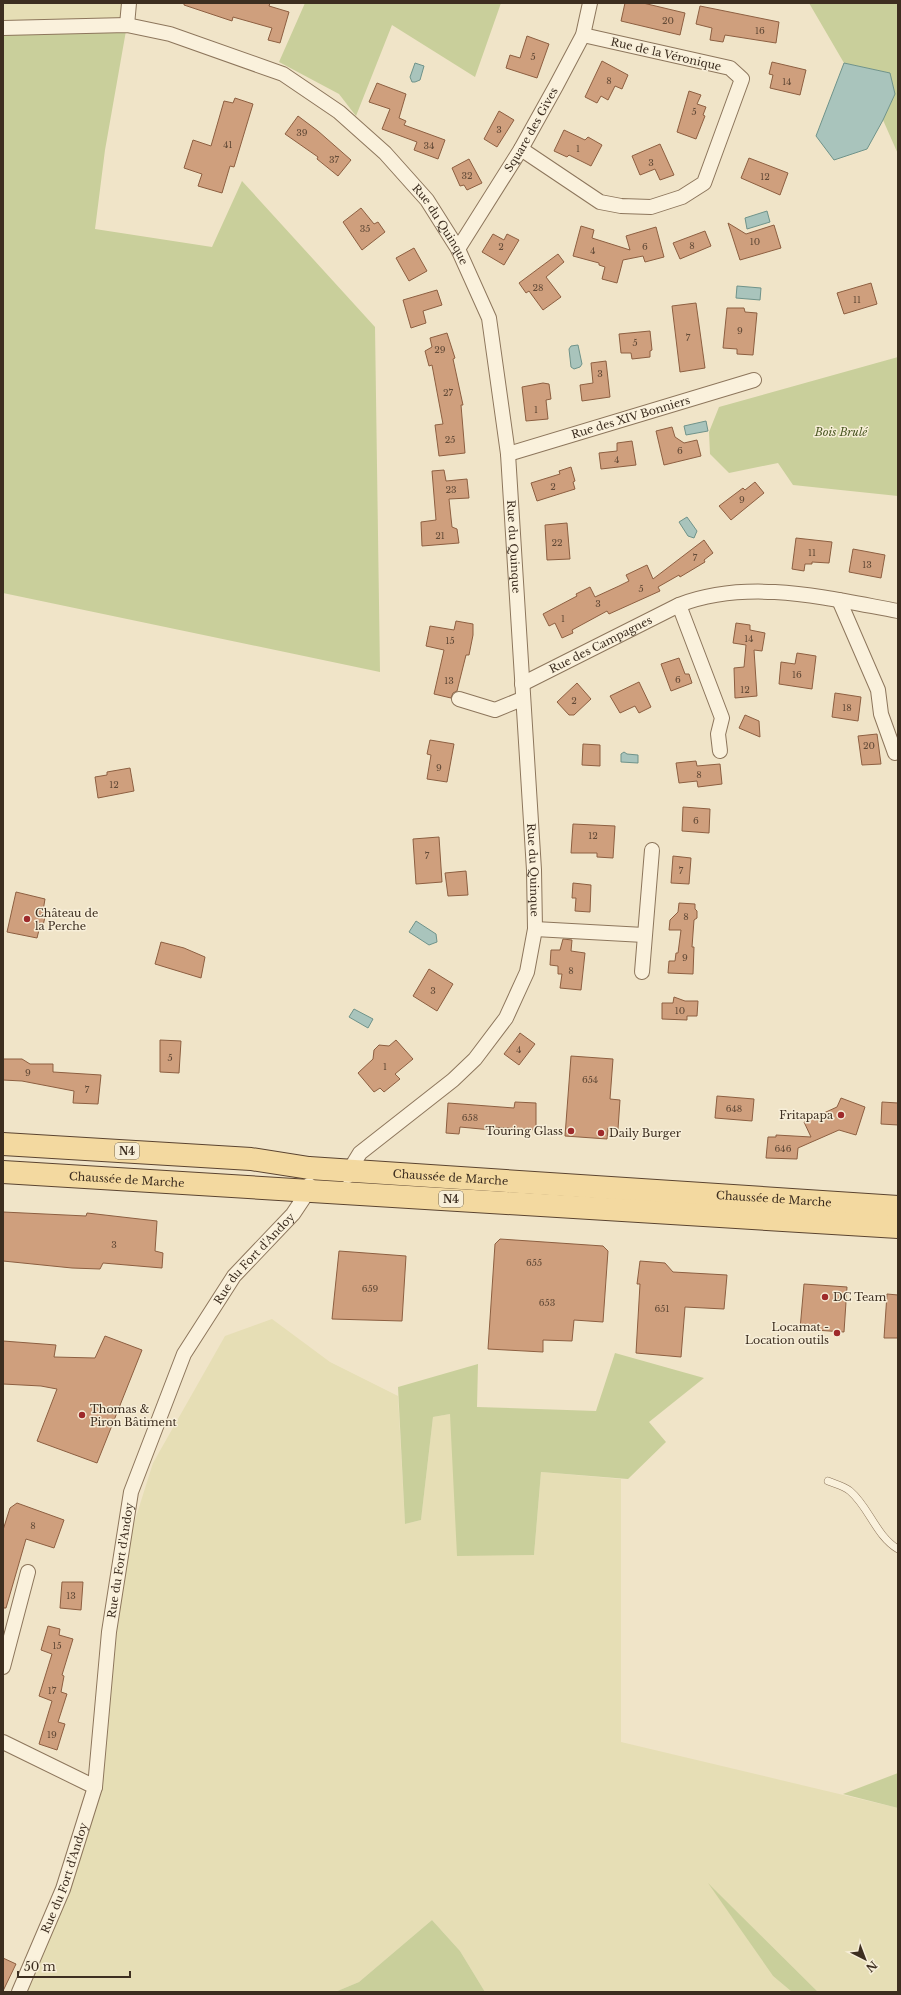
<svg xmlns="http://www.w3.org/2000/svg" width="901" height="1995" viewBox="0 0 901 1995" font-family="'Libre Baskerville',serif">
  <rect width="100%" height="100%" fill="#f0e4c8"/>
  <!-- farmland -->
  <path fill="#e6deb5" d="M3 3H129L127 25 3 28Z
    M272 1319 330 1362 398 1396 405 1524 421 1520 433 1417 450 1414 534 1555 541 1472 621 1479V1742L898 1808V1992H818L710 1885 773 1976 792 1992H485L460 1951 432 1920 359 1982 335 1992H19L95 1787 118 1574 153 1463 225 1336Z"/>
  <!-- green -->
  <path fill="#c9cf9b" d="M305 3H501L475 77 392 25 356 116 339 94 279 62Z
    M809 3H898V154L883 120 895 94 890 73 844 63Z
    M127 25 105 150 95 229 212 247 242 181 375 327 380 672 3 593V28Z
    M898 357V496L793 485 778 463 729 473 710 454 709 432 719 407Z
    M615 1353 704 1378 649 1422 666 1442 628 1479 541 1472 534 1555 457 1556 450 1414 433 1417 421 1520 405 1524 398 1387 478 1364 477 1407 596 1411Z
    M898 1773V1808L843 1794Z
    M708 1883 818 1992H792L773 1976Z
    M432 1920 460 1951 485 1992H335L359 1982Z"/>
  <!-- water -->
  <path fill="#a9c4bc" stroke="#6f938a" d="M415 63 424 66 420 80 415 82H412L410 77Z
    M844 63 890 73 895 94 883 120 867 149 834 160 816 136Z
    M767 211 770 222 747 229 745 218Z
    M737 286 761 288 760 300 736 298Z
    M578 345 582 364 580 367 574 369 571 367 569 349 571 346Z
    M706 421 708 431 686 435 684 426Z
    M687 517 697 531 694 538 688 536 679 522Z
    M624 752 627 754 638 755V763L621 762V754Z
    M416 921 436 934 437 942 429 945 409 932Z
    M354 1009 373 1019 368 1028 349 1017Z"/>
  <!-- building -->
  <path fill="#cf9f7d" stroke="#8d5f41" d="M184 3H270L269 6 289 12 280 43 268 40 272 28 233 17 232 21 184 5Z
    M625 3H643L685 13 680 35 621 21Z
    M700 6 779 22 776 43 725 35 723 42 710 40 712 28 696 24Z
    M527 36 549 44 537 78 506 68 510 55 520 58Z
    M602 61 628 75 622 89 615 86 608 100 601 96 597 103 585 97Z
    M772 62 806 70 800 95 770 88 773 75 769 74Z
    M377 83 406 94 399 118 406 121 404 125 445 140 438 159 414 150 417 142 382 129 390 109 369 102Z
    M689 91 701 95 697 104 706 107 703 115 705 116 696 139 677 132Z
    M235 98 253 104 234 167 230 166 222 193 198 186 202 174 184 168 193 140 211 146 224 101 233 103Z
    M499 111 514 120 497 147 484 139Z
    M298 116 318 131 351 160 338 176 317 159 318 157 285 134Z
    M564 130 585 140 588 137 602 145 591 166 569 155 567 157 554 151Z
    M660 144 674 175 660 180 655 169 640 175 632 156Z
    M749 158 788 173 780 195 741 178Z
    M469 159 482 183 467 190 464 185 460 186 452 168Z
    M361 208 374 224 378 222 385 232 362 250 343 222Z
    M728 223 746 234 774 225 781 248 740 260Z
    M581 226 594 230 592 238 630 250 626 236 656 227 664 257 645 262 643 256 623 260 617 283 602 279 605 267 599 265V263L573 256Z
    M705 231 711 246 680 259 673 243Z
    M493 234 504 240 507 234 519 240 504 265 482 252Z
    M414 248 427 271 409 281 396 258Z
    M558 254 564 262 546 277 561 297 543 310 529 291 526 293 519 283Z
    M871 283 877 304 844 314 837 293Z
    M437 290 442 305 423 311 426 323 411 328 403 300Z
    M696 303 705 368 680 372 672 306Z
    M727 308H744L745 312 757 313 753 355 737 354V349L723 348Z
    M650 331 652 350 650 351V357L632 359 631 353H621L619 334Z
    M447 333 455 358 453 359 463 405H461L465 453 439 456 435 425 443 424 432 365 429 366 425 351 432 347 430 338Z
    M606 361 610 397 582 401 580 385 593 383 591 363Z
    M543 383 549 384 551 399 546 400 548 419 526 421 522 387Z
    M672 427 675 437 684 443 697 440 701 456 664 465 656 431Z
    M632 441 636 465 601 469 599 453 617 451V443Z
    M571 467 575 481 573 482 575 489 537 501 531 483 560 474 559 471Z
    M444 470 446 481 467 479 469 498 449 499 452 527 457 529 459 543 422 546 421 522 436 520 432 471Z
    M755 482 764 493 731 520 719 506 743 488 745 490Z
    M567 523 570 559 547 560 545 525Z
    M796 538 832 542 829 563 812 562V564H805L804 571 792 569Z
    M704 540 713 553 704 560 705 562 680 577 679 575 658 587 660 591 609 614 607 611 572 630 573 633 562 638 555 623 549 626 543 614 577 596 576 594 590 587 595 597 619 586 629 581 626 575 647 565 653 579Z
    M853 549 885 555 881 578 849 572Z
    M456 621 473 624V635L469 655H466L457 691 453 693 451 698 434 694 444 650 426 646 430 626 454 630Z
    M736 623 750 625V630L765 633 762 651 754 650 757 696 735 698 734 668 744 667 746 645 733 643Z
    M797 653 816 656 812 689 779 684 781 662 795 664Z
    M679 658 685 674H689L692 683 671 691 661 664Z
    M639 682 651 707 639 713 635 706 620 713 610 696Z
    M577 683 591 699 574 715H569L557 702Z
    M835 693 861 697 858 721 832 717Z
    M745 715 759 721 760 737 739 728Z
    M877 734 881 764 862 765 858 736Z
    M430 740 454 744 447 782 427 779 431 755 427 754Z
    M583 744 600 745V766L582 765Z
    M696 761 697 766 720 764 722 784 698 787 697 781 679 783 676 763Z
    M130 768 134 791 98 798 95 777 107 775V772Z
    M683 807 710 809 709 833 682 831Z
    M573 824 615 826 613 858 597 857V853H571Z
    M439 837 442 882 416 884 413 839Z
    M673 856 691 858 689 884 671 883Z
    M466 871 468 895 448 896 445 873Z
    M573 883 591 885 590 912 575 911 576 898H572Z
    M16 892 45 899 43 911 46 912 43 926H40L37 938 7 932Z
    M679 903 695 904V909L697 911V918L694 920 692 947H694L693 974 668 973 669 961H675L676 953H678L681 930H669L670 920 678 912Z
    M563 939 572 940 571 951 585 953 581 990 560 988 562 974H558V966L550 965 551 950H560Z
    M161 942 184 948 205 957 201 978 155 964Z
    M429 969 453 984 437 1011 413 996Z
    M674 997 685 1001H698L697 1016H687V1020L662 1019V1003H673Z
    M520 1033 535 1044 519 1065 504 1054Z
    M160 1040 181 1041 179 1073 160 1072Z
    M396 1040 413 1059 395 1074 400 1079 384 1092 380 1088 374 1092 358 1073 373 1059 374 1050 379 1045 389 1046Z
    M571 1056 613 1059 610 1099 620 1100 618 1129 608 1128 607 1139 565 1136Z
    M3 1059H22L30 1064H53V1072L101 1075 98 1104 73 1103 74 1091 22 1081 3 1080Z
    M717 1096 754 1099 752 1121 715 1118Z
    M841 1098 865 1107 856 1135 839 1130 798 1148 797 1159 766 1158 768 1137H776V1135L811 1137 804 1122 837 1107Z
    M515 1102 536 1103V1130L492 1127V1130L460 1127 459 1134 446 1133 448 1103 514 1108Z
    M882 1102 898 1103V1125L881 1124Z
    M3 1212 86 1216 87 1213 157 1221 155 1251 163 1253 162 1268 103 1263 100 1269 72 1268 3 1261Z
    M500 1239 603 1246 608 1251 603 1322 574 1320 572 1341 543 1340V1352L488 1349 495 1244Z
    M339 1251 406 1256 402 1321 332 1319Z
    M640 1261 665 1263 673 1272 727 1275 724 1309 685 1307 681 1357 636 1353 640 1284H637Z
    M804 1284 847 1287 844 1332 800 1329Z
    M887 1294 898 1295V1338H884Z
    M105 1336 142 1350 97 1463 37 1441 57 1389 41 1386 3 1384V1341L56 1345 54 1357 95 1358Z
    M17 1503 64 1520 54 1548 26 1539 6 1608H3V1530L10 1508Z
    M62 1582H83L81 1610 60 1608Z
    M48 1626 60 1629 59 1635 73 1639 62 1675 64 1676 61 1692 67 1694 58 1722 65 1724 57 1750 39 1744 52 1701 39 1696 52 1654 41 1650Z
    M3 1958 16 1964 3 1991Z"/>
  <g fill="none" stroke-linecap="round" stroke-linejoin="round">
    <defs>
      <path id="lane" d="M828 1481C835 1484 844 1486 850 1491 869 1507 876 1536 898 1549"/>
      <g id="street">
        <path d="M127 25 129 3"/>
        <path id="s1" d="M3 28 127 25 170 34 283 74 339 112 385 153 427 200 458 249 489 318 508 454 534 870 535 929 527 972 506 1018 475 1059 453 1080 360 1153 349 1171 348 1176"/>
        <path d="M521 149 600 202 621 206 651 207 682 197 704 183 742 79 730 68 583 35"/>
        <path id="s2" d="M458 249 521 149 556 86 583 35 590 3"/>
        <path id="s3" d="M508 454 754 380"/>
        <path d="M839 600 878 690 881 714 895 753"/>
        <path d="M679 605 722 718 718 734 720 751"/>
        <path id="s4" d="M522 684 679 605C749 578 826 598 898 611"/>
        <path d="M459 699 495 710 522 699"/>
        <path d="M535 929 644 935"/>
        <path d="M642 972 652 850"/>
        <path d="M3 1667 28 1572"/>
        <path d="M3 1742 95 1787"/>
        <path id="s5" d="M19 1992 63 1889 95 1787 109 1632 131 1492 184 1354 234 1276 293 1214 309 1190V1185"/>
      </g>
      <g id="primary">
        <path id="s6" d="M3 1144 251 1159 309 1168 898 1207"/>
        <path id="s7" d="M3 1172 898 1227"/>
      </g>
    </defs>
    <!-- lane casing -->
    <use href="#lane" stroke="#8d765c" stroke-width="8"/>
    <!-- street casing -->
    <use href="#street" stroke="#8d765c" stroke-width="16"/>
    <!-- primary casing -->
    <use href="#primary" stroke="#5b4430" stroke-width="24"/>
    <!-- lane -->
    <use href="#lane" stroke="#faf1dc" stroke-width="7"/>
    <!-- street -->
    <use href="#street" stroke="#faf1dc" stroke-width="14"/>
    <!-- primary -->
    <use href="#primary" stroke="#f3d9a0" stroke-width="22"/>
  </g>
  <!-- markers -->
  <g fill="#9e2a2b" stroke="#f7eed8" stroke-width="1.5">
    <circle cx="27" cy="919" r="4"/>
    <circle cx="841" cy="1115" r="4"/>
    <circle cx="571" cy="1131" r="4"/>
    <circle cx="601" cy="1133" r="4"/>
    <circle cx="825" cy="1297" r="4"/>
    <circle cx="837" cy="1333" r="4"/>
    <circle cx="82" cy="1415" r="4"/>
  </g>
  <g text-anchor="middle" dominant-baseline="central" stroke-width="3" stroke-linejoin="round" paint-order="stroke">
    <!-- number labels -->
    <g font-size="9" fill="#624a37">
      <text x="668" y="20">20</text>
      <text x="760" y="30">16</text>
      <text x="533" y="56">5</text>
      <text x="609" y="80">8</text>
      <text x="787" y="81">14</text>
      <text x="694" y="111">5</text>
      <text x="499" y="129">3</text>
      <text x="302" y="132">39</text>
      <text x="228" y="144">41</text>
      <text x="429" y="145">34</text>
      <text x="578" y="148">1</text>
      <text x="334" y="159">37</text>
      <text x="651" y="162">3</text>
      <text x="467" y="175">32</text>
      <text x="765" y="176">12</text>
      <text x="365" y="228">35</text>
      <text x="755" y="241">10</text>
      <text x="692" y="245">8</text>
      <text x="501" y="246">2</text>
      <text x="645" y="246">6</text>
      <text x="593" y="250">4</text>
      <text x="538" y="287">28</text>
      <text x="857" y="299">11</text>
      <text x="740" y="330">9</text>
      <text x="688" y="337">7</text>
      <text x="635" y="342">5</text>
      <text x="440" y="349">29</text>
      <text x="600" y="373">3</text>
      <text x="448" y="392">27</text>
      <text x="536" y="409">1</text>
      <text x="450" y="439">25</text>
      <text x="680" y="450">6</text>
      <text x="617" y="459">4</text>
      <text x="553" y="486">2</text>
      <text x="451" y="489">23</text>
      <text x="742" y="499">9</text>
      <text x="440" y="535">21</text>
      <text x="557" y="542">22</text>
      <text x="812" y="552">11</text>
      <text x="695" y="557">7</text>
      <text x="867" y="564">13</text>
      <text x="641" y="588">5</text>
      <text x="598" y="603">3</text>
      <text x="563" y="618">1</text>
      <text x="749" y="638">14</text>
      <text x="450" y="640">15</text>
      <text x="797" y="674">16</text>
      <text x="678" y="679">6</text>
      <text x="449" y="680">13</text>
      <text x="745" y="689">12</text>
      <text x="574" y="700">2</text>
      <text x="847" y="707">18</text>
      <text x="869" y="745">20</text>
      <text x="439" y="767">9</text>
      <text x="699" y="774">8</text>
      <text x="114" y="784">12</text>
      <text x="696" y="820">6</text>
      <text x="593" y="835">12</text>
      <text x="427" y="855">7</text>
      <text x="681" y="870">7</text>
      <text x="686" y="916">8</text>
      <text x="685" y="957">9</text>
      <text x="571" y="970">8</text>
      <text x="433" y="990">3</text>
      <text x="680" y="1010">10</text>
      <text x="519" y="1049">4</text>
      <text x="170" y="1057">5</text>
      <text x="385" y="1066">1</text>
      <text x="28" y="1072">9</text>
      <text x="590" y="1079">654</text>
      <text x="87" y="1089">7</text>
      <text x="734" y="1108">648</text>
      <text x="470" y="1117">658</text>
      <text x="783" y="1148">646</text>
      <text x="114" y="1244">3</text>
      <text x="534" y="1262">655</text>
      <text x="370" y="1288">659</text>
      <text x="547" y="1302">653</text>
      <text x="662" y="1308">651</text>
      <text x="33" y="1525">8</text>
      <text x="71" y="1595">13</text>
      <text x="57" y="1645">15</text>
      <text x="52" y="1690">17</text>
      <text x="52" y="1734">19</text>
    </g>
    <!-- shield labels -->
    <g fill="#f7eed8" stroke="#756857" stroke-width="1">
      <rect x="115" y="1143" width="24" height="16" rx="3"/>
      <rect x="439" y="1191" width="24" height="16" rx="3"/>
    </g>
    <g font-size="10" font-weight="bold" fill="#3d2e20">
      <text x="127" y="1151">N4</text>
      <text x="451" y="1199">N4</text>
    </g>
    <!-- street labels -->
    <g font-size="11" fill="#3d2e20" stroke="#f7eed8">
      <text transform="translate(666 54) rotate(13)">Rue de la Véronique</text>
      <text stroke="none"><textPath href="#s2" startOffset="140">Square des Gives</textPath></text>
      <text stroke="none"><textPath href="#s1" startOffset="508">Rue du Quinque</textPath></text>
      <text stroke="none"><textPath href="#s3" startOffset="128">Rue des XIV Bonniers</textPath></text>
      <text stroke="none"><textPath href="#s1" startOffset="844">Rue du Quinque</textPath></text>
      <text stroke="none"><textPath href="#s4" startOffset="88">Rue des Campagnes</textPath></text>
      <text stroke="none"><textPath href="#s1" startOffset="1168">Rue du Quinque</textPath></text>
      <text stroke="none"><textPath href="#s6" startOffset="449">Chaussée de Marche</textPath></text>
      <text stroke="none"><textPath href="#s7" startOffset="124">Chaussée de Marche</textPath></text>
      <text stroke="none"><textPath href="#s6" startOffset="773">Chaussée de Marche</textPath></text>
      <text stroke="none"><textPath href="#s5" startOffset="783">Rue du Fort d'Andoy</textPath></text>
      <text stroke="none"><textPath href="#s5" startOffset="447">Rue du Fort d'Andoy</textPath></text>
      <text stroke="none"><textPath href="#s5" startOffset="123">Rue du Fort d'Andoy</textPath></text>
    </g>
    <!-- park labels -->
    <g font-size="11" font-style="italic" fill="#4d5a26" stroke="#f7eed8">
      <text x="841" y="432">Bois Brulé</text>
    </g>
    <!-- poi labels -->
    <g font-size="11" fill="#3d2e20" stroke="#f7eed8" text-anchor="start">
      <text x="35" y="913">Château de<tspan x="35" dy="13">la Perche</tspan></text>
      <text x="833" y="1115" text-anchor="end">Fritapapa</text>
      <text x="563" y="1131" text-anchor="end">Touring Glass</text>
      <text x="609" y="1133">Daily Burger</text>
      <text x="833" y="1297">DC Team</text>
      <text x="829" y="1327" text-anchor="end">Locamat -<tspan x="829" dy="13">Location outils</tspan></text>
      <text x="90" y="1409">Thomas &amp;<tspan x="90" dy="13">Piron Bâtiment</tspan></text>
    </g>
  </g>
  <!-- border -->
  <rect width="901" height="1995" fill="none" stroke="#3d2e20" stroke-width="8"/>
  <!-- north arrow -->
  <g transform="translate(865 1959) rotate(138)" stroke="#f7eed8" stroke-width="3" paint-order="stroke">
  <path d="M0-3L7 15L0 10L-7 15Z" fill="#3d2e20"/>
  <text y="-6" font-size="11" font-weight="bold" text-anchor="middle" fill="#3d2e20">N</text>
  </g>
  <!-- scale -->
  <path d="M18 1971v6h112v-6" fill="none" stroke="#3d2e20" stroke-width="2"/>
  <text x="24" y="1971" font-size="12" fill="#3d2e20" stroke="#f7eed8" stroke-width="3" paint-order="stroke">50 m</text>
</svg>
